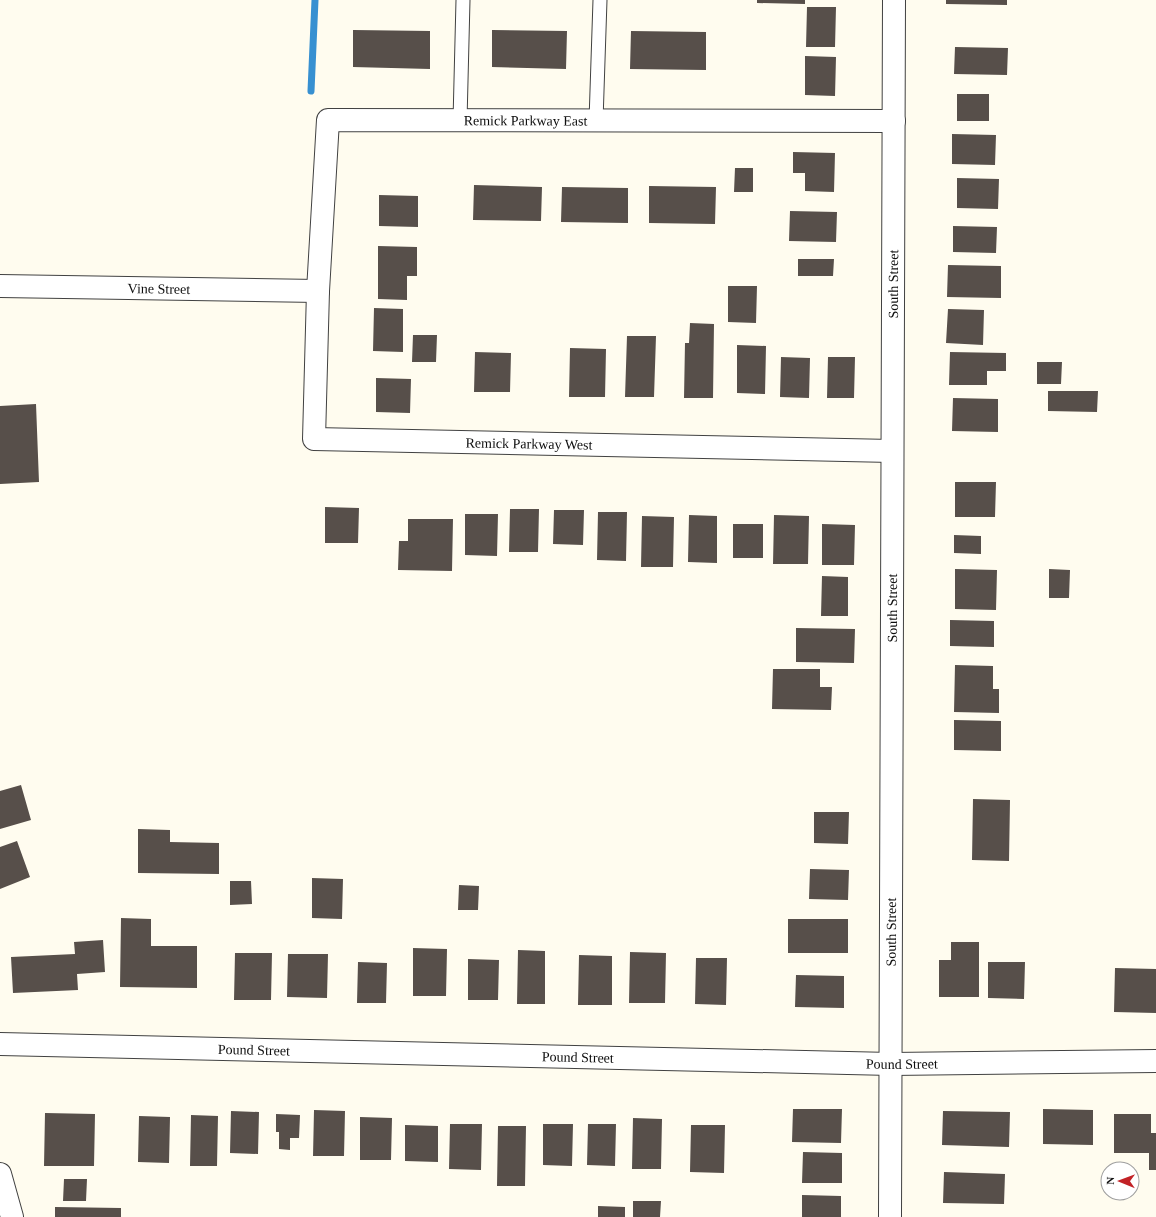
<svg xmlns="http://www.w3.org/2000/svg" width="1156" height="1217" viewBox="0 0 1156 1217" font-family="Georgia,serif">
  <rect width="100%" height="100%" fill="#fffcef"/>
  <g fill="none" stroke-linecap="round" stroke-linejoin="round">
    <!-- stream -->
    <path stroke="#3790d1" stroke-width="7" d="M311 91 315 0"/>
  </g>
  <!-- building -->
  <path fill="#574f4a" d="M757 0H805V4L757 3Z
    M946 0H1007V5L946 4Z
    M807 7H836L835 47H806Z
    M353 30 430 31V69L353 67Z
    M492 30 567 31 566 69 492 67Z
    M631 31 706 32V70L630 69Z
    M955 47 1008 48 1007 75 954 74Z
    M805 56 836 57 835 96 805 95Z
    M957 94H989V121H957Z
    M952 134 996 135 995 165 952 164Z
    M793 152 835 153 834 192 805 191V173H793Z
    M735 168H753V192H734Z
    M957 178 999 179 998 209 957 208Z
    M474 185 542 187 541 221 473 220Z
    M649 186 716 187 715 224 649 223Z
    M562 187 628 188V223L561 222Z
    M379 195 418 196V227L379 226Z
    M790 211 837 212 836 242 789 241Z
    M953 226 997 227 996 253 953 252Z
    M378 246 417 247V276H407V300L378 299Z
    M798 259H834L833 276H798Z
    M948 265 1001 266V298L947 297Z
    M728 286H757L756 323 728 322Z
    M374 308 403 309V352L373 351Z
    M948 309 984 310 983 345 946 343Z
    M690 323 714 324 713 398H684L685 343H689Z
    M413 335H437L436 362H412Z
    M627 336H656L654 397H625Z
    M737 345 766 346 765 394 737 393Z
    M570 348 606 349 605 397H569Z
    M475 352 511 353 510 392H474Z
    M950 352 1006 353V371H987V385H949Z
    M781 357 810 358 809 398 780 397Z
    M828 357H855L854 398H827Z
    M1037 362H1062L1061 384H1037Z
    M376 378 411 379 410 413 376 412Z
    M1048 391H1098L1097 412 1048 411Z
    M953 398 998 399V432L952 431Z
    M36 404 39 482 0 484V406Z
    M955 482H996L995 517H955Z
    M325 507 359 508 358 543H325Z
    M510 509H539L538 552H509Z
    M554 510H584L583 545 553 544Z
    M598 512H627L626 561 597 560Z
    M465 514H498L497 556 465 555Z
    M689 515 717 516V563L688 562Z
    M774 515 809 516 808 564H773Z
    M642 516 674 517 673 567H641Z
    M408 519H453L452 571 398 570 399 541H408Z
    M733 524H763V558H733Z
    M822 524 855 525 854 565H822Z
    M954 535 981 536V554L954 553Z
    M955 569 997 570 996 610 955 609Z
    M1049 569 1070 570 1069 598H1049Z
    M822 576 848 577V616H821Z
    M950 620 994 621V647L950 646Z
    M796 628 855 629 854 663 796 662Z
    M955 665 993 666V689H999V713L954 712Z
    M773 669H820V687H832L831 710 772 709Z
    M954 720 1001 721V751L954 750Z
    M21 785 31 820 0 829V791Z
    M973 799 1010 800 1009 861 972 860Z
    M814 812H849L848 844 814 843Z
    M138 829 170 830V842L219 843V874L138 873Z
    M17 841 30 877 0 889V847Z
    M810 869 849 870 848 900 809 899Z
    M312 878 343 879 342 919 312 918Z
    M230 881H251L252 904 230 905Z
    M459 885 479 886 478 910H458Z
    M121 918 151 919V946H197V988L120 987Z
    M788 919H848V953H788Z
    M103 940 105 972 77 974 78 990 13 993 11 957 75 954 74 942Z
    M951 942H979V997H939V960H951Z
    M413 948 447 949 446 996H413Z
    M518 950 545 951V1004H517Z
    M630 952 666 953 665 1003H629Z
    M235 953H272L271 1000H234Z
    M288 954H328L327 998 287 997Z
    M579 955 612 956V1005H578Z
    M696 958H727L726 1005 695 1004Z
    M468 959 499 960 498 1000H468Z
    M358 962 387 963 386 1003H357Z
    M988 962H1025L1024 999 988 998Z
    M1115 968 1156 969V1013L1114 1012Z
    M796 975 844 976V1008L795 1007Z
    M793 1109H842L841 1143 792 1142Z
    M1043 1109 1093 1110V1145L1043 1144Z
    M314 1110 345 1111 344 1156H313Z
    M231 1111 259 1112 258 1154 230 1153Z
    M943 1111 1010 1112 1009 1147 942 1145Z
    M45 1113 95 1114 94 1166H44Z
    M276 1114 300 1115 299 1138H290V1150L279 1149V1132H276Z
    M1114 1114H1151V1133H1156V1170H1149V1153H1114Z
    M191 1115 218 1116 217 1166H190Z
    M139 1116 170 1117 169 1163 138 1162Z
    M360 1117 392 1118 391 1160H360Z
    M633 1118 662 1119 661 1169H632Z
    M450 1124H482L481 1170 449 1169Z
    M543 1124H573L572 1166 543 1165Z
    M588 1124H616L615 1166 587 1165Z
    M405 1125 438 1126V1162L405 1161Z
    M691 1125H725L724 1173 690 1172Z
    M498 1126H526L525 1186H497Z
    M803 1152 842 1153V1183H802Z
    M944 1172 1005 1174 1004 1204 943 1203Z
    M64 1179H87L86 1201H63Z
    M802 1195 841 1196V1217H802Z
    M633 1201H661L660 1217H633Z
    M598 1206 625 1207V1217H598Z
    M55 1207 121 1208V1217H55Z"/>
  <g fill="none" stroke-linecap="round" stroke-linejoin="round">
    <defs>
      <path id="lane" d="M460 121 463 0
        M596 121 600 0"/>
      <g id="street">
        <path id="s1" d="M0 286 318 291"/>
        <path id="s2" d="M892 451 314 439 318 291 328 120 894 121"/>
        <path id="s3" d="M0 1044 891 1064 1156 1061"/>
        <path d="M0 1174 12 1217"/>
        <path id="s4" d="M890 1217 894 0"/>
      </g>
    </defs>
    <!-- lane casing -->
    <use href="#lane" stroke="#414141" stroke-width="15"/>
    <!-- street casing -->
    <use href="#street" stroke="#414141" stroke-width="24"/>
    <!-- lane -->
    <use href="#lane" stroke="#fff" stroke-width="13"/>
    <!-- street -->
    <use href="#street" stroke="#fff" stroke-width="22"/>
  </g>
  <g text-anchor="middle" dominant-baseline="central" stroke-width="4" stroke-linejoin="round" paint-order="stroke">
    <!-- street labels -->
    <g font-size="14" fill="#0e0e0e" stroke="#fff">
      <text stroke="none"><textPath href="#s2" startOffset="1095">Remick Parkway East</textPath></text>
      <text stroke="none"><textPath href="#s4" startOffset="933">South Street</textPath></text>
      <text stroke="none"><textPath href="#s1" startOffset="159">Vine Street</textPath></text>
      <text transform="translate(529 444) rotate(1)">Remick Parkway West</text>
      <text stroke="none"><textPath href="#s4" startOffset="609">South Street</textPath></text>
      <text stroke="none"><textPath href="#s4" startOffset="285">South Street</textPath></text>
      <text stroke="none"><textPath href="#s3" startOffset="254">Pound Street</textPath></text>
      <text stroke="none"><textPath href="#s3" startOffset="578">Pound Street</textPath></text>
      <text stroke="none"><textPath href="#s3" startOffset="902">Pound Street</textPath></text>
    </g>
  </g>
  <!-- north arrow -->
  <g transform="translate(1120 1181) rotate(271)"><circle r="19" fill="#ffffff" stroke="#9f9f9f"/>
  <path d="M0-3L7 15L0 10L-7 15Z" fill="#c22226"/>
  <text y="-6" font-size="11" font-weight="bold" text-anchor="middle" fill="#0e0e0e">N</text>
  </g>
</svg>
